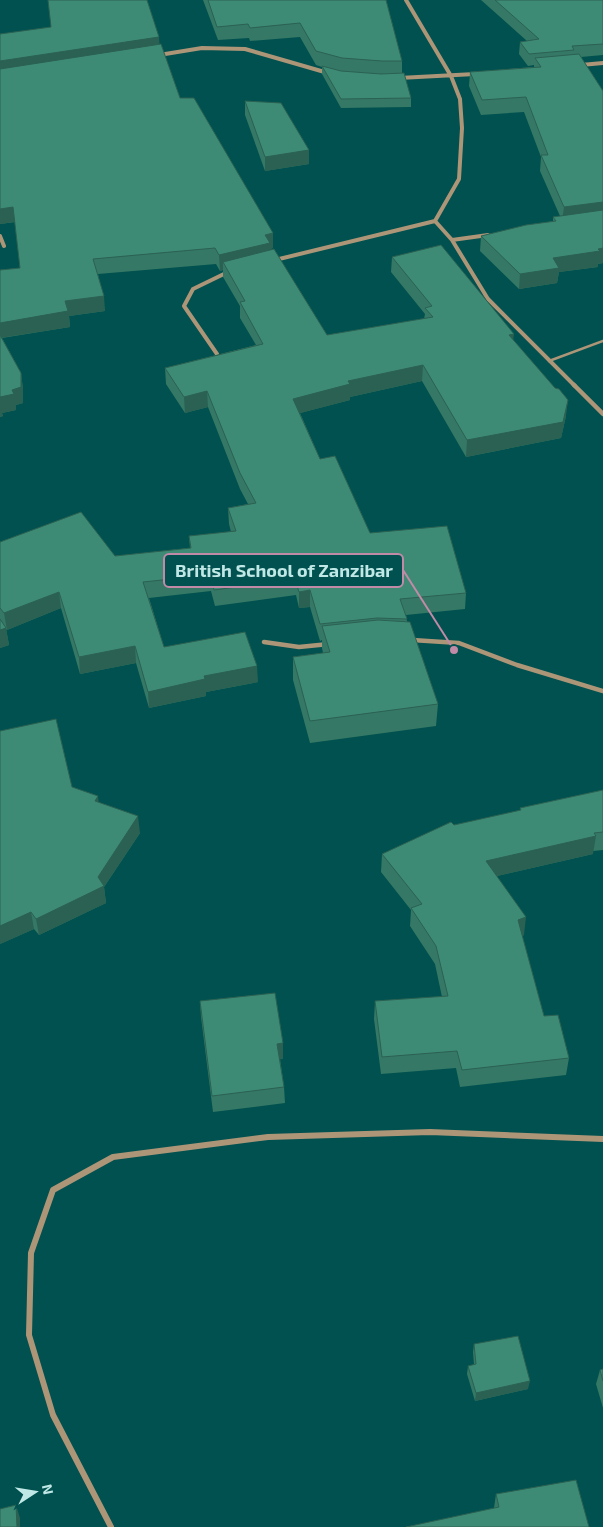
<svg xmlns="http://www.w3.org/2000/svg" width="603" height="1527" viewBox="0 0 603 1527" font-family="'Exo 2',sans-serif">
  <rect width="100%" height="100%" fill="#00514f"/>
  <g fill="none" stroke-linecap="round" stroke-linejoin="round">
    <!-- service -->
    <path stroke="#ad9578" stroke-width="2.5" d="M549 361 603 341"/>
    <!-- minor-far2 -->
    <path stroke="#ad9578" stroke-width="4" d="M406 0 451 76 460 99 462 128 459 179 435 221 452 240 488 299 575 386
      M159 55 202 48 245 49 328 73
      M581 65 603 63
      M399 78 475 74
      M0 236 4 246
      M452 240 488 235
      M275 260 435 221
      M217 354 184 306 193 289 228 272"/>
    <!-- minor-far1 -->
    <path stroke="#ad9578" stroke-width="4.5" d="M574 385 603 414
      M412 640 459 643 517 665 603 691
      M264 642 299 647 329 644"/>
    <!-- minor -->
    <path stroke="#ad9578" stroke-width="6" d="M111 1527 53 1415 29 1335 31 1253 53 1190 113 1157 268 1137 430 1132 603 1139"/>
  </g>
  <!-- wall -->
  <path fill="#357865" d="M203 0H386L402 61V74L411 98V107L341 108 322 74V67L316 65 300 37 250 41 249 38 218 40Z
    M481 0H603V55L581 57 603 91V263L598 264V267L559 272 557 283 519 289 480 251 481 236 553 221V217L560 216 540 171 541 157 524 112 481 115 469 86 470 72 534 67V65L528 66 519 54 520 42 527 41Z
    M0 34 159 44 180 98 273 233V248L270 249V250L327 335 424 319 425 314 391 272 392 257 513 340 566 416 561 438 466 457 422 381 350 397V400L300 413 320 459 370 533 466 593 465 609 406 615 407 621 438 704 436 726 310 743 293 680V657L323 653 322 648V640L320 641 310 607 299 608 296 595 215 606 211 591 149 598 164 647 258 682 206 692V696L149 708 136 663 80 674 61 608 7 630 6 629 9 645 0 648V542L115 556 190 548 189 536 231 532 229 524 228 508 248 504 240 489 208 407 185 413 166 384 165 368 256 345 240 318V306L223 277V270L220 271 216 264 98 274 105 311 69 316 70 327 2 338 21 373 23 389V403L16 405V410L2 413 3 416 0 417V270L20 268 15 222 0 224Z
    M245 101 309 164 265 171 245 115Z
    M72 787 99 803 140 833 104 887 106 903 39 935 34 929 0 944Z
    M603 790V850L593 851V854L497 876 524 935 522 936 544 1016 569 1058 566 1075 460 1087 456 1068 381 1074 374 1019 375 1001 442 997 435 964 410 926 411 910 381 872 382 854 454 825 520 811V808Z
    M200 1001 283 1059H280L284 1087 285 1103 213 1112 201 1017Z
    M474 1344 528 1389 475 1401 467 1374 468 1366 474 1365 473 1352Z
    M603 1369V1408L596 1384 600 1370Z
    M496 1494 589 1527 494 1508Z"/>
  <!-- shaded-wall -->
  <path fill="#2b6152" d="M159 37 160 51 0 76V61Z
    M309 150V164L265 171V157Z
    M603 202V214L562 222 564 207Z
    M13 207 15 222 0 224V209Z
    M273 233V248L270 249V258L223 262V270L220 271 219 255 265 235Z
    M603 248V263L598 264V267L559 272 557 283 519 289 520 274 553 258Z
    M104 296 105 311 69 316 70 327 0 338V323L65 301Z
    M514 334 512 349 509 335Z
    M423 365 422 381 350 397V400L293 415V399L348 381Z
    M21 373 23 389V403L16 405V410L2 413 3 416 0 417V397L12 390Z
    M207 391 208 407 185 413 184 397Z
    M568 400 566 416 561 438 466 457 467 440Z
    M310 590V607L299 608V592Z
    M59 592 61 608 7 630 4 613Z
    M6 628 9 645 0 648V630Z
    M135 646 136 663 80 674 79 657Z
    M257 666 258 682 206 692V696L149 708 148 692 204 676Z
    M98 796 100 813 95 801Z
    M138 816 140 833 104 887 106 903 39 935 36 919 98 877Z
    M596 836 593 854 484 879 486 861Z
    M31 912 34 929 0 944V926Z
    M526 917 524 935 516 938 518 920Z
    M283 1043V1059L277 1060V1044Z
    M530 1381 528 1389 475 1401 476 1393Z
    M16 1505 20 1518V1527H17Z"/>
  <!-- building -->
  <path fill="#3e8b75" stroke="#2b6152" d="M48 0H147L159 37 0 61V34L51 27Z
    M208 0H386L402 61H382L342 58 316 51 300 23 250 28 248 24 217 27Z
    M495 0H603V44L572 46 574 50 529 54 520 42 539 39Z
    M161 44 180 98H194L273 233 265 235 270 243 219 255 215 248 93 259 104 296 65 301 68 311 0 323V270L20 268 13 207 0 209V69Z
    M579 54 603 91V202L564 207 541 155H548L526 97 482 100 470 72 541 67 535 58Z
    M322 66 341 71 381 74 404 73 411 98 341 99Z
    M245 101 281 103 309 150 265 157Z
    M603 210V248L598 249 600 251 553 258 559 268 520 274 481 236 526 225 556 221 553 217Z
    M441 245 514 334 509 335 555 388 559 389 568 400 563 422 467 440 423 365 348 381 350 384 293 399 320 459 335 456 370 533 447 526 466 593 400 599 407 619 377 618 320 624 310 590 299 592 295 579 214 590 210 575 143 582 164 647 245 632 257 666 204 676 205 679 148 692 135 646 79 657 59 592 4 613 0 608V542L81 512 115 556 191 548 189 536 236 531 228 508 256 503 240 473 207 391 184 397 165 368 263 344 240 302 245 301 223 262 274 249 327 335 433 317 425 308 432 306 392 257Z
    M0 335 21 373V387L12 390 14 394 0 397Z
    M0 619 6 628 0 630Z
    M378 620 410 622 438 704 310 721 293 657 330 652 322 626Z
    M56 719 72 787 98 796 95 801 138 816 98 877 104 886 36 919 31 912 0 926V731Z
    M603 790V832L594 833 596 836 486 861 526 917 518 920 544 1016 558 1015 569 1058 462 1070 457 1051 382 1057 375 1001 448 996 436 946 411 908 422 904 382 854 451 822 454 825 521 810 520 808Z
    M275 993 283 1043 277 1044 284 1087 212 1096 200 1001Z
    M518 1336 530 1381 476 1393 468 1366 476 1364 474 1344Z
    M603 1369V1381L600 1370Z
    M576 1480 589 1527H406L499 1507 496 1494Z
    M16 1505 17 1527H0V1509Z"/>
  <!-- callouts -->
  <path fill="none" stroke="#c18aa7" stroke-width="2" d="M454 650L403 570"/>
  <circle fill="#c18aa7" stroke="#00514f" stroke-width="2" cx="454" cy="650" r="5"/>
  <rect fill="#00514f" stroke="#c18aa7" stroke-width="2" x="164" y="554" width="239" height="33" rx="5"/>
  <g font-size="18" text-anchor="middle" font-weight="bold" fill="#c0e8e6">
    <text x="284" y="577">British School of Zanzibar</text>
  </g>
  <!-- north arrow -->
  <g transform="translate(35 1492) rotate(78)" stroke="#00514f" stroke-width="4" paint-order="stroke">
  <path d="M0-4L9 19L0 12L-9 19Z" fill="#c0e8e6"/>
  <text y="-8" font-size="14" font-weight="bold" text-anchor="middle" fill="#c0e8e6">N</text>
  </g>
</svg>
